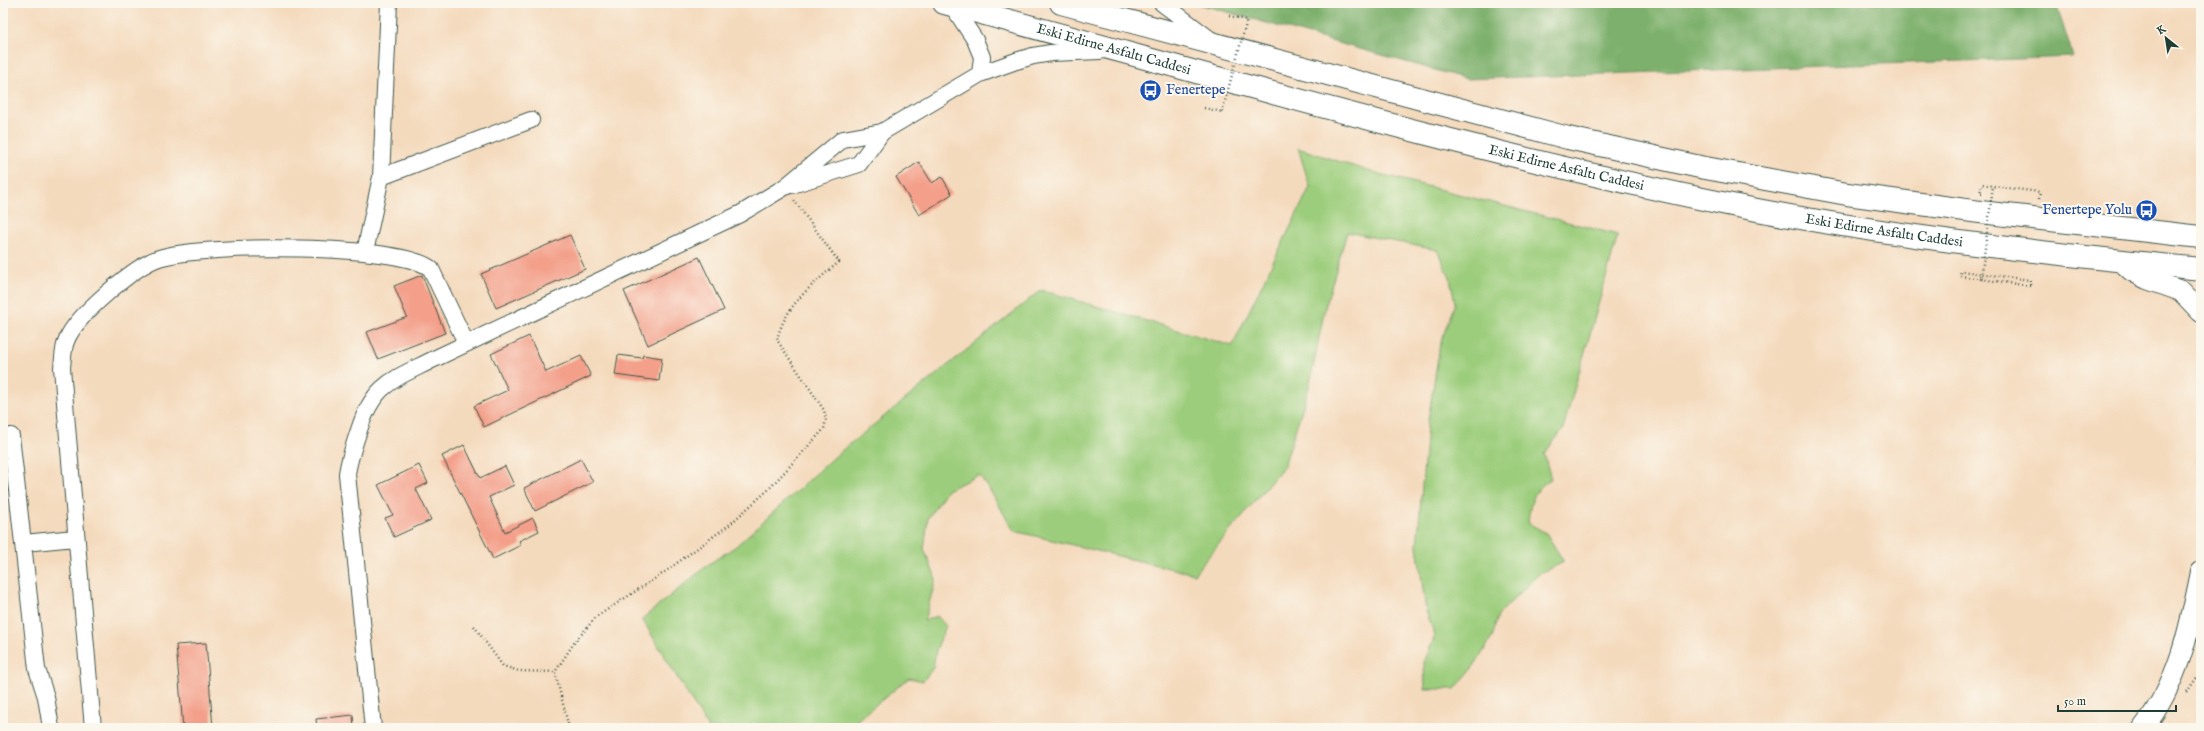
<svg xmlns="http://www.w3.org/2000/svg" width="2204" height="731" viewBox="0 0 2204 731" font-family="'IM FELL English',serif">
  <rect width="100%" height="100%" fill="#fbf7ec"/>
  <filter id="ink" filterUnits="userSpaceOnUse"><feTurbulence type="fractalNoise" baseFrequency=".025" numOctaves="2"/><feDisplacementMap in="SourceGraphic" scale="8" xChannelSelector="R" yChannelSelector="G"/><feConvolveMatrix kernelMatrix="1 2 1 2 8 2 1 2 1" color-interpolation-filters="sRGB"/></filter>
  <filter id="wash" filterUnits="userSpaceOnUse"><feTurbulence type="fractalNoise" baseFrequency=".012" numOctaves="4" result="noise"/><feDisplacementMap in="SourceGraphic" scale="16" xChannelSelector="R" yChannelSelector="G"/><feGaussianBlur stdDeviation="0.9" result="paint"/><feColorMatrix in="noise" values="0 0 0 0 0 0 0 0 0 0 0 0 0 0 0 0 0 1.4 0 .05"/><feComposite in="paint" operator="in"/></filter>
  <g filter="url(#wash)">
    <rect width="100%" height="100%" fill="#f4dabd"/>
    <!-- green -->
    <path fill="#9ccd7c" stroke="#5e8558" d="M1298 148 1368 171 1618 235 1563 429 1544 454 1551 479C1533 489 1530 503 1528 523L1546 533 1564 562 1540 573 1498 615 1492 638 1474 666 1455 689H1425L1424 662 1435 636 1426 611 1417 546 1427 427 1440 344 1455 303 1450 278 1437 250 1347 232 1325 308 1309 387 1284 466 1194 574 1014 531 988 487 979 475 947 490 928 518 924 549 936 579 924 621 937 616 946 626 936 650 933 668 923 681 909 678 857 720 861 728H708L642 619 709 564 736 546 840 452 1041 290 1232 346 1310 187Z"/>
    <!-- forest -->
    <path fill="#7db06c" stroke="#4e7650" d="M1195 3H2056L2073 57 1467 79Z"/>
    <g id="blocks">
      <!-- building -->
      <path fill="#f39f89" d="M919 162 932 183 942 177 952 194 919 215 896 177Z
        M570 235 585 269 496 308 481 274Z
        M699 257 724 310 648 345 624 291Z
        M422 275 445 333 378 359 367 332 407 317 394 286Z
        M529 336 546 372 581 356 591 376 484 427 474 406 508 390 491 354Z
        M618 355 642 358 643 355 662 358 659 381 615 375Z
        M464 445 480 478 505 466 514 485 489 497 505 532 533 518 539 531 519 541 521 545 493 559 442 456Z
        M581 459 593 482 535 511 524 488Z
        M419 465 428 483 416 489 431 520 394 537 385 518 393 515 378 485Z
        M206 643 213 728H183L176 645Z
        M353 715 354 728H317L316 719Z"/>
    </g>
  </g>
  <g filter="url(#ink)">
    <use href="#blocks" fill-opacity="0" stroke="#3f5549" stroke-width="1"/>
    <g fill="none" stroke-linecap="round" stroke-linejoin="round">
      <defs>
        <path id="minor" d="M1162 3 1211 40
          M952 5 975 40 982 57 980 74
          M381 177 531 120
          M792 185 859 164 882 132
          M365 252 381 177 389 3
          M11 436 37 669 46 697 51 728
          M24 543 75 538
          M93 728 62 368C63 359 63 347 67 339 77 315 135 266 159 258 199 244 402 243 431 269L466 343
          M373 728 347 474C349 459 354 445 359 430 374 383 393 380 434 359L740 214 785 187 843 139 882 132 980 74 1016 61 1033 56 1051 53 1100 51"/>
        <path id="major" d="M2121 261 2132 271 2147 279 2181 291 2201 312
          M2143 728C2179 683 2190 627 2201 572"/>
        <g id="highway">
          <path id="s1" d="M944 3C1204 73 1463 150 1727 204 1883 236 2043 253 2201 269"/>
          <path d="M1061 3 1568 138 1700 167 1847 194 1980 212 2201 237"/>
        </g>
      </defs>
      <!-- minor casing -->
      <use href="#minor" stroke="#3f5549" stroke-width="18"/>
      <!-- major casing -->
      <use href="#major" stroke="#3f5549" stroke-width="22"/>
      <!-- highway casing -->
      <use href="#highway" stroke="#3f5549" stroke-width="24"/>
      <!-- path -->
      <path stroke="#3f5549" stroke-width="2.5" stroke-dasharray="1 3" stroke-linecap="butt" d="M1229 16 1247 20
        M2201 81 2198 92 2201 99
        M1204 108 1222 112
        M1982 193H1980L1982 184 1993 186
        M2039 199 2040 192
        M1981 279 1960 276 1961 271 2030 280V286
        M474 626 503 666 519 671 555 672
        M2187 692 2201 671
        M569 728 555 672 574 643 596 617 662 574 729 525 768 490 824 429 826 419 824 410 777 340C785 305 813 284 839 262L794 200"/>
      <!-- minor -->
      <use href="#minor" stroke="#fff" stroke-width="16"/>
      <!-- major -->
      <use href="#major" stroke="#fff" stroke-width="20"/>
      <!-- highway -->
      <use href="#highway" stroke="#fff" stroke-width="22"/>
      <!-- path-bridge -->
      <path stroke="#3f5549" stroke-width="2.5" stroke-dasharray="1 3" stroke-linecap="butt" d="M1222 112 1247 20
        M2030 286 1981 279 1993 186 2040 192"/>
    </g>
  </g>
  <!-- icons -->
  <defs>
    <symbol id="bus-disc" viewBox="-11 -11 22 22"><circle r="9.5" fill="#1a4fb4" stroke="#fbf7ec"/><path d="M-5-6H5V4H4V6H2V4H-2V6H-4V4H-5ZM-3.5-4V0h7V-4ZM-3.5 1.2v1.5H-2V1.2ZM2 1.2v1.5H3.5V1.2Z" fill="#fff"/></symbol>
  </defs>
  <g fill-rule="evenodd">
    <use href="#bus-disc" x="1138" y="78" width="25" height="25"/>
    <use href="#bus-disc" x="2134" y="198" width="25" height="25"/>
  </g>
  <g text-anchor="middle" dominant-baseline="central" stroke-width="4" stroke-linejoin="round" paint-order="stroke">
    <!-- street labels -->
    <g font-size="14" fill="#1f3d34" stroke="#fbf7ec">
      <text stroke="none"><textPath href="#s1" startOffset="176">Eski Edirne Asfaltı Caddesi</textPath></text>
      <text stroke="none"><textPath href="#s1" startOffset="644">Eski Edirne Asfaltı Caddesi</textPath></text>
      <text stroke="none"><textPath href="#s1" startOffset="968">Eski Edirne Asfaltı Caddesi</textPath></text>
    </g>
    <!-- transit labels -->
    <g font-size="14" fill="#164399" stroke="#fbf7ec" text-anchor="start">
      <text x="1166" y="90">Fenertepe</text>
      <text x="2132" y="210" text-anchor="end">Fenertepe Yolu</text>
    </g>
  </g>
  <!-- margin -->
  <rect width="2204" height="731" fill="none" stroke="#fbf7ec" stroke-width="16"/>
  <!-- north arrow -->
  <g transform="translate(2166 38) rotate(330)" stroke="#fbf7ec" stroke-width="3" paint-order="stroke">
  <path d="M0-3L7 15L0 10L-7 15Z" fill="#1f3d34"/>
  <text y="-6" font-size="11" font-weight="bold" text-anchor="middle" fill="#1f3d34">K</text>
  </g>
  <!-- scale -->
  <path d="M2058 705v6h118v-6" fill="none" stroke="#1f3d34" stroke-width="2"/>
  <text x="2064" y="705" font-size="12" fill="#1f3d34" stroke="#fbf7ec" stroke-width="3" paint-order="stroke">50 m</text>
</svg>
